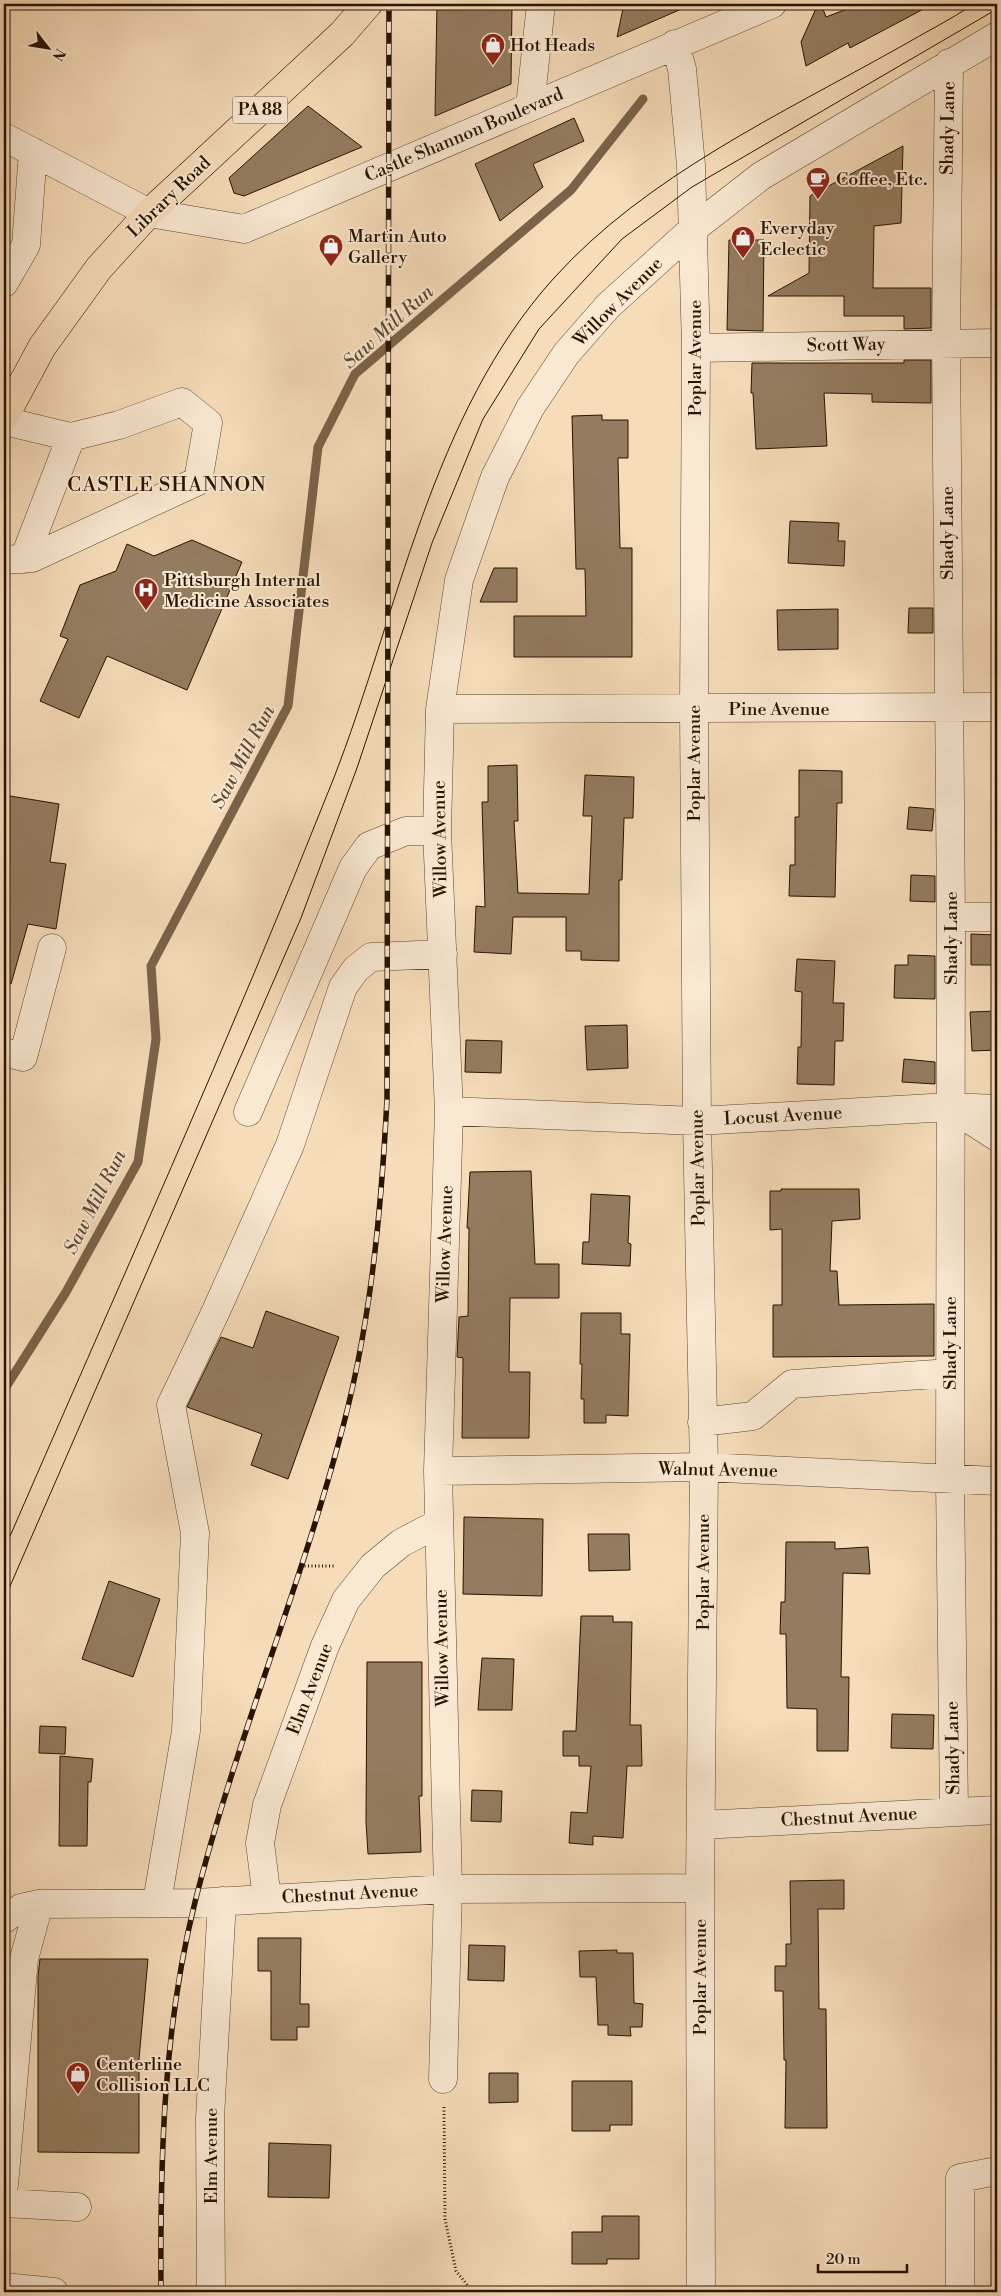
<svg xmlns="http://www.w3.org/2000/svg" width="1001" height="2296" viewBox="0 0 1001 2296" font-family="'Libre Bodoni',serif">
  <rect width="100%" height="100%" fill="#f6dcb9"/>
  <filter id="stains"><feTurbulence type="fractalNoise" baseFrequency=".004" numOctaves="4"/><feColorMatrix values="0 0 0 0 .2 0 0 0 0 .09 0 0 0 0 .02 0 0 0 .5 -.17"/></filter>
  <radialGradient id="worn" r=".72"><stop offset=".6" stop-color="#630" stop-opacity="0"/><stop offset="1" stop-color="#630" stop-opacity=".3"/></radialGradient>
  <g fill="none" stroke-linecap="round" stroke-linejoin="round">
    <!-- stream -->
    <path stroke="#7a6349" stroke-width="9" d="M4 1390 66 1292 138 1162 156 1039 151 966 288 706 318 447 355 374 571 190 643 99"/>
  </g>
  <!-- building -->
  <path fill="#937c60" stroke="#281300" d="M437 4H512L511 84 435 116Z
    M624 4H693L617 37Z
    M818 4H821L826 17 860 4H933L850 48 848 43 806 66 801 42Z
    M308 106 362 147 244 196 234 193 229 178Z
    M574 118 584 141 533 164 543 187 500 221 475 164Z
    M903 146 901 223 874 226 873 288H931V328L904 329V316H844V296H768L809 273 810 196Z
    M729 240H764L763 331 727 330Z
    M904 360H931V403L872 402V394L824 393 827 446 756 449 753 393H751L752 363H904Z
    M602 415V420H628V458H618L620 548H632V657H514V616H586L585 569H576L572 416Z
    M790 521 839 523 838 541H845L844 566 788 563Z
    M192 540 242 562 187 690 107 656 79 718 40 701 68 639 60 636 80 585 116 571 127 544 154 556Z
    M494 568H517V602H480Z
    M909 608H933V633H908Z
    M838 609V649L778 650 777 610Z
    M517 765 518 821H514L518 893 589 894 592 816H583L585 775 634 777 633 818H624L622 880H619V961L581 960V951H566V917H513L511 954 474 952 476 906 485 907 482 802H488V766Z
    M799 770 842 771V803H837L835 897 789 896 790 865H795V817H799Z
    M4 795 59 804 50 862 66 864 56 929 28 924 11 984 4 983Z
    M909 807 934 809 932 831 907 829Z
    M911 875 935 876V902L910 901Z
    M971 934 997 935V965H971Z
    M908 955 935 956V999L894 998 895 965H908Z
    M797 959 835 961 833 1003H844L843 1041H835L834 1085 797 1084 798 1047H801L802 992 795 991Z
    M997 1011V1050L972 1051 970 1012Z
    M627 1025 628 1068 587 1070 585 1026Z
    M466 1040 502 1041 501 1073 465 1072Z
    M904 1059 935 1062V1084L902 1082Z
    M531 1171 535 1264H559V1298H510L509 1372H530L529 1438H462L463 1358 457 1357 459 1317 468 1316 469 1228H467L470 1172Z
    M781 1189H859L860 1219 832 1221 830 1271H837L839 1305 934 1304V1356L773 1357V1305H782V1229L770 1230V1191H781Z
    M591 1194 630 1196 628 1243 631 1244 630 1266 582 1264 583 1242H589Z
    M266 1311 339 1337 288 1479 251 1465 262 1434 187 1407 221 1337 253 1348Z
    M581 1313H621V1334H630L628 1416 606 1415V1423H584V1399H581L582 1364H580Z
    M464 1517 543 1519 542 1596 463 1594Z
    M588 1534H629L630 1570 589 1571Z
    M786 1542H835V1549L868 1547 870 1574 843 1573 841 1677H849L848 1751H817V1709L787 1708 786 1634H780L781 1602H785Z
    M109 1581 160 1599 133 1677 82 1659Z
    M581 1616H613V1622H632L630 1725H641L642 1766H627L623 1838 593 1836V1845L569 1843 571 1812 587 1813 591 1766H579V1756H563V1731H576Z
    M482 1658 514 1659 512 1710H478Z
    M367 1662H422V1796H419L421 1852 368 1854 366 1822Z
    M892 1714 934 1715 933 1749 891 1748Z
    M40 1726 66 1727 65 1754 39 1753Z
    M60 1756 93 1759 91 1782H88L87 1846H59Z
    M472 1790 502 1791 501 1822 471 1821Z
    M844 1880V1909H818L819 2009H826L827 2128H785L786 2060H784L783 1991H775V1966H786V1944H791L790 1881Z
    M258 1938H301L300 2004H309V2027H297V2040H271V1971H258Z
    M469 1945 505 1946 504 1981 468 1980Z
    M617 1950V1953H633L634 2003 643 2004 642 2027H630L631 2036 608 2035V2025H598L596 1977H580L579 1951Z
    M40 1959H148L139 2059V2153L38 2152V1976Z
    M489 2073H518V2102L489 2103Z
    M572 2081H632V2125H610V2131H572Z
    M269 2143 331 2145 329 2198 268 2197Z
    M602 2216H639V2259H607V2264H572V2232H602Z"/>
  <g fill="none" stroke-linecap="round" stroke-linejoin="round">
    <defs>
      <path id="minor" d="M675 44 682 69 691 165 696 348 694 709 697 1121 704 1467 700 1888 701 2292
        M949 63 946 342 951 917 950 1480 954 1812
        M530 107 541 4
        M4 137 149 213 244 229 772 4
        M4 283 26 245 33 152
        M696 348 997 343
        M4 421 71 437 119 425 182 402 208 423 198 481 32 558 4 560
        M24 559 71 437
        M440 709 997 707
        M951 917H997
        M4 1052 23 1057 52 948
        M952 1108 997 1137
        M449 1111 697 1121 950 1107 997 1109
        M248 1112 353 868 369 846 406 831H437
        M702 1422 753 1416 792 1384 950 1373
        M438 1471 704 1467 997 1481
        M701 1825 997 1810
        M267 1899 260 1843 267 1805 325 1646 346 1600 373 1566 401 1543 439 1523
        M157 1902 186 1731 195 1533 171 1405 216 1311 290 1145 343 987 356 969 371 957 443 954
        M4 1919 21 1908 39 1904 195 1903 448 1889 700 1888
        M443 2079 448 1889 438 1471 449 1111 437 831 440 709 459 580 495 477 530 408 566 354 608 306 693 229 761 176 997 36
        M4 2185 24 1959 39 1904
        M4 2203 77 2207
        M4 2287 54 2292
        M211 2292 210 2118 222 1901
        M960 2292V2178L997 2171"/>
      <path id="major" d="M4 418 42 347 99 268 149 213 342 34 368 4"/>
    </defs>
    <!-- minor casing -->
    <use href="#minor" stroke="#5c452e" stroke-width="29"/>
    <!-- major casing -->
    <use href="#major" stroke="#281300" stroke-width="29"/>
    <!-- path -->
    <path stroke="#281300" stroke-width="3" stroke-dasharray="1 2.5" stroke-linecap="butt" d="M301 1566H336
      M444 2107 445 2219 456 2271 473 2292"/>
    <!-- minor -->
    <use href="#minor" stroke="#f9e8d2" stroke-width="28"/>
    <!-- major -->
    <use href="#major" stroke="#f6dcb9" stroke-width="28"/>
    <!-- tram -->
    <path stroke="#281300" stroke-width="1" d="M4 1550C115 1294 230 1040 333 780 398 614 431 414 554 278 646 176 781 114 900 47 924 33 950 20 974 4
      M4 1600 301 918 357 768 432 543 483 419 539 329 622 239 692 187 997 9"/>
    <defs>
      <path id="rail" d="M161 2292C160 2161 163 2030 195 1902 234 1747 296 1599 338 1445 370 1332 381 1216 387 1099L389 4"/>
    </defs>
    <!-- rail casing -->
    <use href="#rail" stroke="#281300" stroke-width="5.5"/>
    <!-- rail -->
    <use href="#rail" stroke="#f9e8d2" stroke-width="4" stroke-dasharray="11" stroke-linecap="butt"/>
  </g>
  <!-- icons -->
  <defs>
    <symbol id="shop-pin" viewBox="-11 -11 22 30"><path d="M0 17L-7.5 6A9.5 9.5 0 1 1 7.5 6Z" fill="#8f2418" stroke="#f9e8d2"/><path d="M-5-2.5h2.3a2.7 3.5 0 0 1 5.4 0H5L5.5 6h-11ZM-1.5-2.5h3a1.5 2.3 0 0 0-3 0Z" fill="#fff"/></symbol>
    <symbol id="cafe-pin" viewBox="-11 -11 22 30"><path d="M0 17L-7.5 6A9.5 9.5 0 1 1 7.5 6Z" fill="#8f2418" stroke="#f9e8d2"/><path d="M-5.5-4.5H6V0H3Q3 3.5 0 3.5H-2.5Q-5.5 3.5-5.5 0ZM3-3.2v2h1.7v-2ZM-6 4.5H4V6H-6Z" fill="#fff"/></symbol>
    <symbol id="hospital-pin" viewBox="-11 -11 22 30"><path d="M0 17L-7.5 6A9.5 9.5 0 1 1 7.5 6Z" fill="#8f2418" stroke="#f9e8d2"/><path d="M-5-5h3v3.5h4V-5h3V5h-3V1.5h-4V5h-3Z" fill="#fff"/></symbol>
  </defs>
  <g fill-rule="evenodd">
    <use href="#shop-pin" x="479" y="31" width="28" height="38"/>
    <use href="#cafe-pin" x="804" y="165" width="28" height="38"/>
    <use href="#shop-pin" x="729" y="224" width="28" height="38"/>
    <use href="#shop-pin" x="317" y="232" width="28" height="38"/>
    <use href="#hospital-pin" x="132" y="576" width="28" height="38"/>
    <use href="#shop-pin" x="64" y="2060" width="28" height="38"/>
  </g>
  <g text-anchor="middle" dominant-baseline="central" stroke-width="4" stroke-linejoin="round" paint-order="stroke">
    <!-- shield labels -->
    <rect fill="#f9e8d2" stroke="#67533f" stroke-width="1" x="232.5" y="96.5" width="55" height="27" rx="4"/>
    <g font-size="16" font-weight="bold" fill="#281300">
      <text x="260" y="110">PA 88</text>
    </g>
    <!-- poi labels -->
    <g font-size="18" fill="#281300" stroke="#f9e8d2" text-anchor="start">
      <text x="510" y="45">Hot Heads</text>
      <text x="836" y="179">Coffee, Etc.</text>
      <text x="760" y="228">Everyday<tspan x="760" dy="21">Eclectic</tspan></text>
      <text x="348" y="236">Martin Auto<tspan x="348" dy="21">Gallery</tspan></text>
      <text x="164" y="580">Pittsburgh Internal<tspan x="164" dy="21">Medicine Associates</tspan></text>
      <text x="96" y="2064">Centerline<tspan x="96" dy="21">Collision LLC</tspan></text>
    </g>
    <!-- street labels -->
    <g font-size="18" fill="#281300" stroke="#f9e8d2">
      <text transform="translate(948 128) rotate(-89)">Shady Lane</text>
      <text transform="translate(464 135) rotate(-23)">Castle Shannon Boulevard</text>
      <text transform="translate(169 197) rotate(-44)">Library Road</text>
      <text transform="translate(618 302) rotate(-45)">Willow Avenue</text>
      <text transform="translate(846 345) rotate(-1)">Scott Way</text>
      <text transform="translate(695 358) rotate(-90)">Poplar Avenue</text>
      <text transform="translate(947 533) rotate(-90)">Shady Lane</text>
      <text x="779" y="709">Pine Avenue</text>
      <text transform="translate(694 763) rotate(-90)">Poplar Avenue</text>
      <text transform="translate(440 839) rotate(-91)">Willow Avenue</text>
      <text transform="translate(951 938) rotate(-90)">Shady Lane</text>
      <text transform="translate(783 1116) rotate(-3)">Locust Avenue</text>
      <text transform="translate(698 1168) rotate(-91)">Poplar Avenue</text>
      <text transform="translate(445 1244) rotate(-88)">Willow Avenue</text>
      <text transform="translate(950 1343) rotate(-90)">Shady Lane</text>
      <text transform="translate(718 1470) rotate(1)">Walnut Avenue</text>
      <text transform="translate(703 1572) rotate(-90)">Poplar Avenue</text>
      <text transform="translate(442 1648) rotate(-91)">Willow Avenue</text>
      <text transform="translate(310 1689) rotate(-69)">Elm Avenue</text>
      <text transform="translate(953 1748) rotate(-91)">Shady Lane</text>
      <text transform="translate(849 1817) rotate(-3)">Chestnut Avenue</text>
      <text transform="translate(350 1894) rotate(-3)">Chestnut Avenue</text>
      <text transform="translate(700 1977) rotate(-90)">Poplar Avenue</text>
      <text transform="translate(211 2156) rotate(-90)">Elm Avenue</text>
    </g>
    <!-- water labels -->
    <g font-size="19" font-style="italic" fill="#5e4831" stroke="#f9e8d2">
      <text transform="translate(388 327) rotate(-42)">Saw Mill Run</text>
      <text transform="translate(243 757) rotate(-62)">Saw Mill Run</text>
      <text transform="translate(95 1202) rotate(-63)">Saw Mill Run</text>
    </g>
    <!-- quarter labels -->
    <g font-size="20" letter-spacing="1" fill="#281300" stroke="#f9e8d2">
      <text x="167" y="485">CASTLE SHANNON</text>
    </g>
  </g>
  <!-- margin -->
  <rect width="1001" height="2296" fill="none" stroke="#f6dcb9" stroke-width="20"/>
  <rect x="5" y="5" width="991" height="2286" fill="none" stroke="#281300" stroke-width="2.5"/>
  <rect x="10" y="10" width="981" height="2276" fill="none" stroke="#281300"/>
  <!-- north arrow -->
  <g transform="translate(48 48) rotate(121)" stroke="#f9e8d2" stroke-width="4" paint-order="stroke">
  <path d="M0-4L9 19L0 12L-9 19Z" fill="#281300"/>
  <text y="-8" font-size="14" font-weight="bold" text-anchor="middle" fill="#281300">N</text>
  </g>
  <!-- scale -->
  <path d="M818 2264v8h89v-8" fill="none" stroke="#281300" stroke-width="2.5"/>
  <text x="826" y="2264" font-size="15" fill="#281300" stroke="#f9e8d2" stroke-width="4" paint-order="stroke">20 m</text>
  <rect width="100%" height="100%" filter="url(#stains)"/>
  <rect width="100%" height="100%" fill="url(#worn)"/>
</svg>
